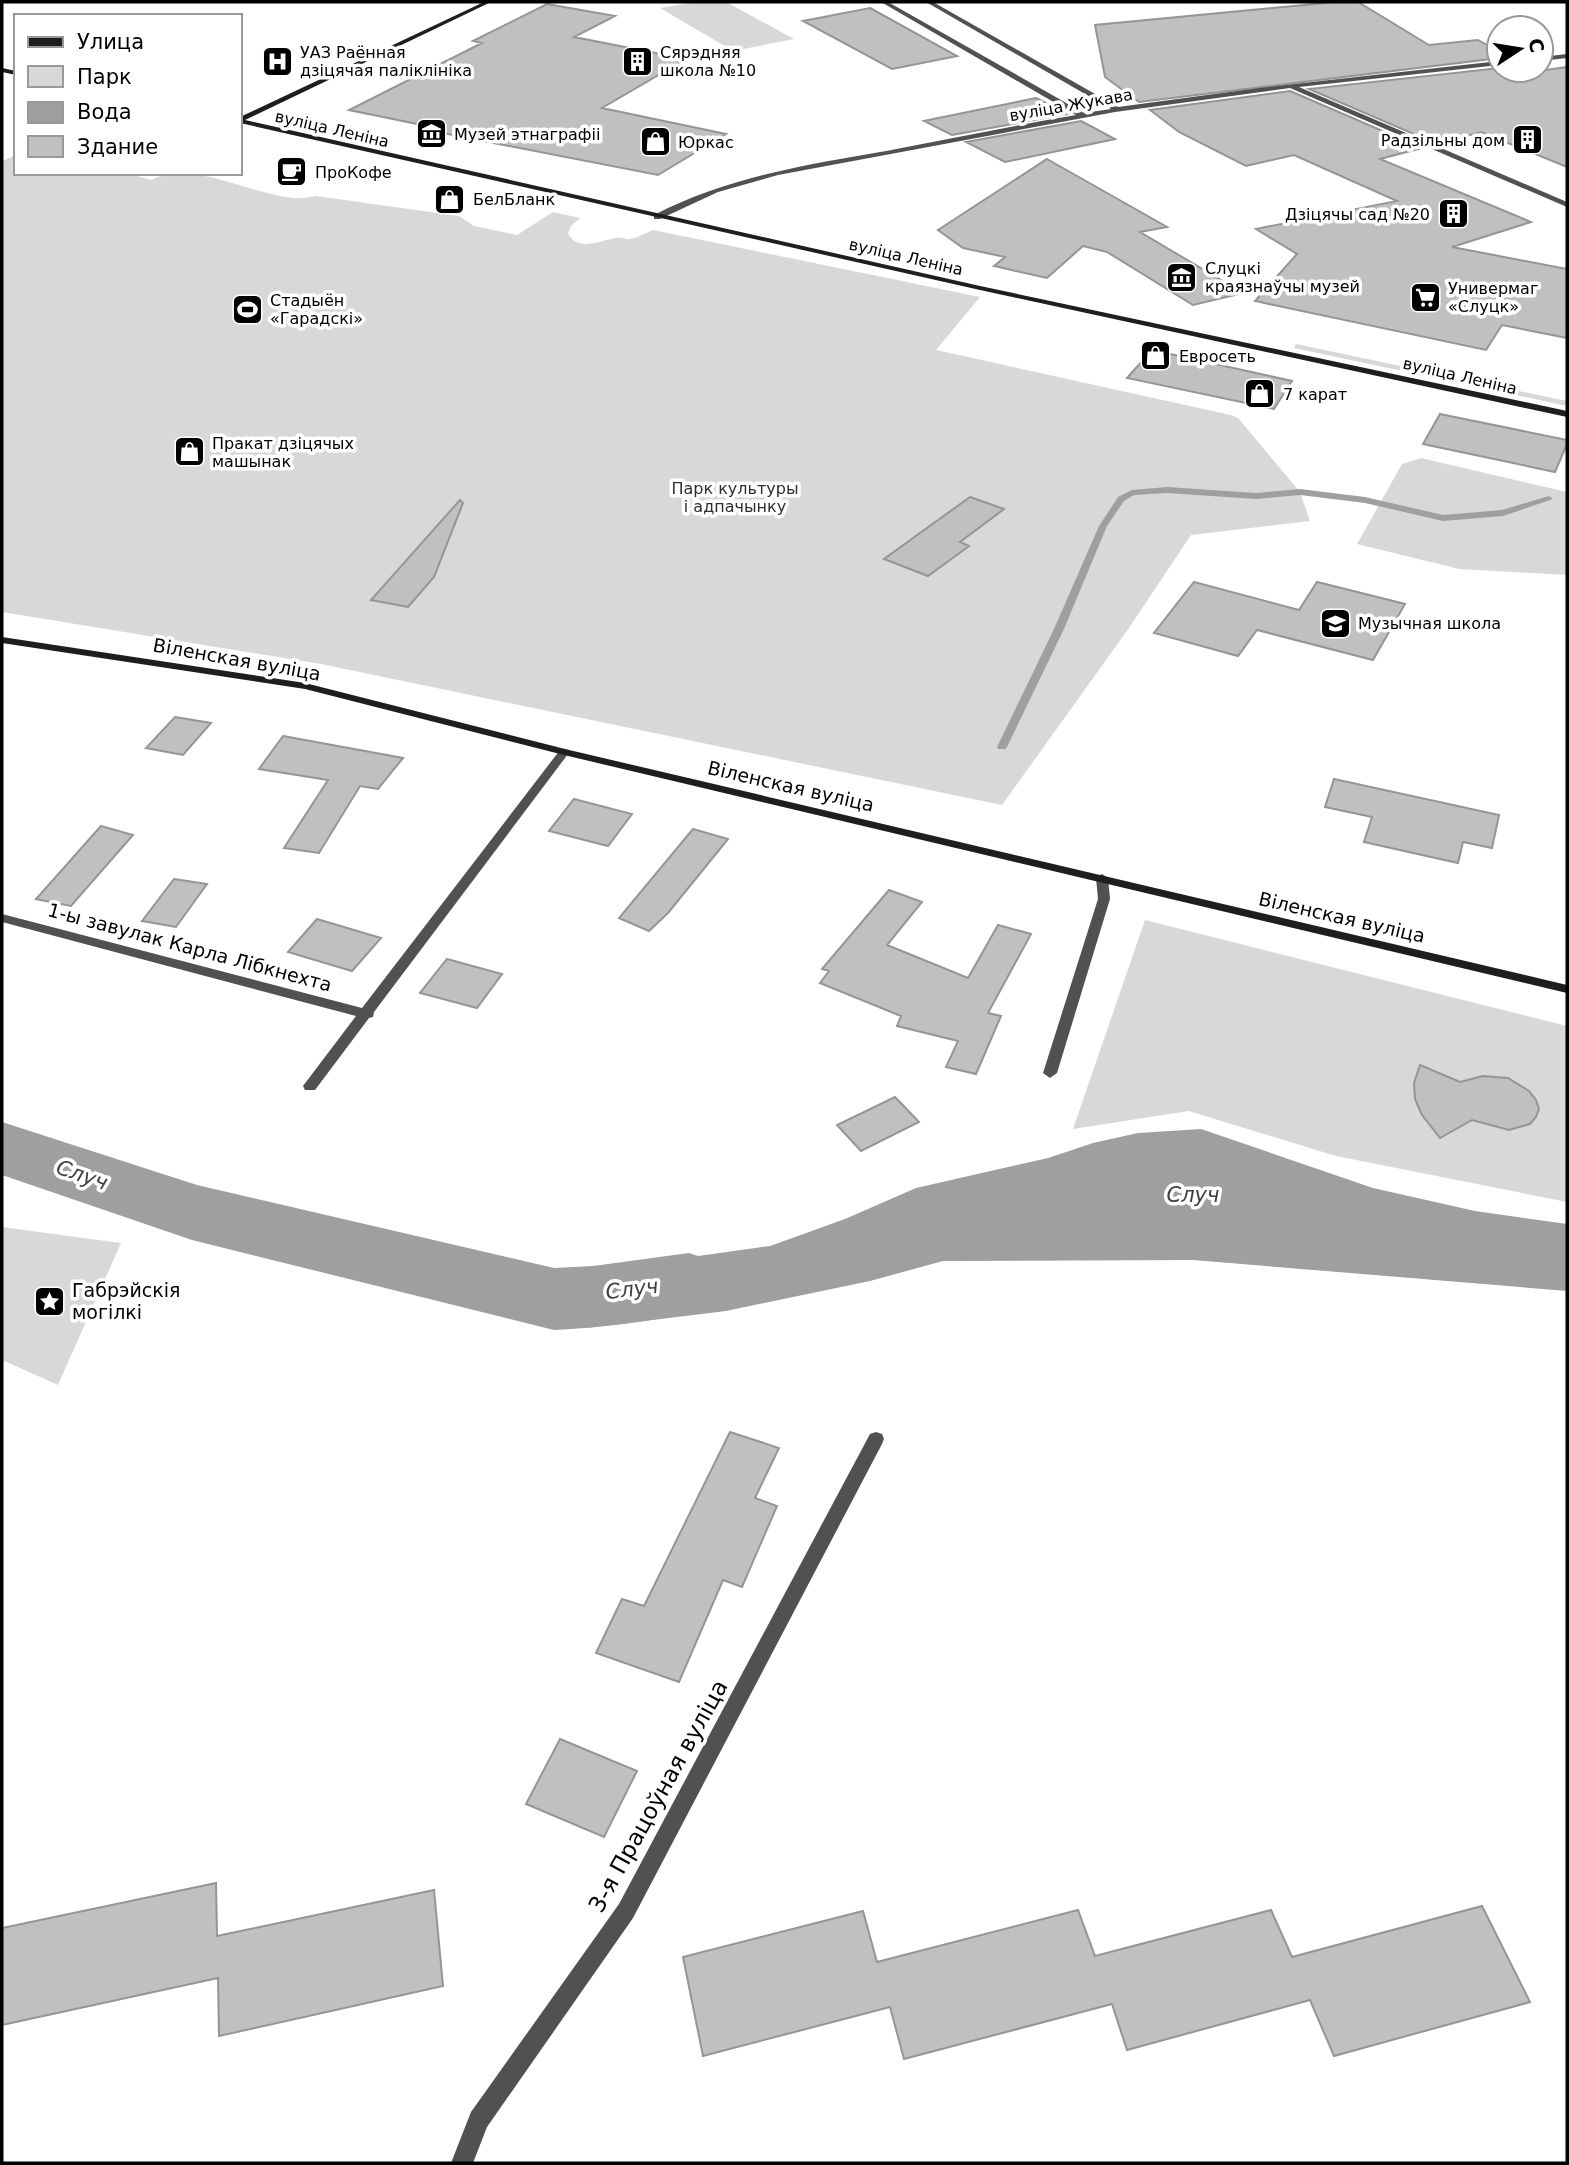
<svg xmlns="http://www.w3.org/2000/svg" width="1569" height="2165" viewBox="0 0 1569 2165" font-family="'DejaVu Sans',sans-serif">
  <rect width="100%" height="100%" fill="#fff"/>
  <!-- green -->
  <path fill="#d8d8d8" d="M697 2H726L794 39 733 51 660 8Z
    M16 155V173H126L151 180C191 159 252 195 294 198 301 199 309 197 316 196L459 216 474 226 517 235 553 212 580 218 571 226 568 233C576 252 600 241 615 238 620 236 626 240 631 239 638 237 646 233 653 230L980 297 936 350 1231 415 1238 418 1300 492 1310 521 1191 535 1129 628 1002 805 321 664 2 612V161Z
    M1296 344 1567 401V406L1294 348Z
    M1421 458 1567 492V575L1459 569 1357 544 1402 464Z
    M1145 920 1567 1026V1202L1336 1156 1189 1111 1073 1129Z
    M2 1227 121 1243 58 1385 2 1360Z"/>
  <!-- water -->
  <path fill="#9f9f9f" d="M1201 1129 1373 1188 1475 1211 1567 1224V1291L1193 1260 943 1261 870 1281 726 1311 587 1328 593 1297 591 1271 770 1246 845 1219 916 1188 1048 1158 1093 1143 1138 1133Z"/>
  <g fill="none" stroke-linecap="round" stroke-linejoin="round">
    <!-- stream -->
    <path fill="#9f9f9f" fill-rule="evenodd" d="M1167 487 1256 493 1300 489 1365 497 1443 515 1502 510 1549 496 1553 499 1503 516 1443 521 1365 503 1300 495 1256 499 1167 493 1134 495 1124 501 1107 526 1064 629 1007 747 1006 749H998L997 747 1054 629 1099 526 1118 497 1132 490Z"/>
    <!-- river -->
    <path fill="#9f9f9f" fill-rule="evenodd" d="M2 1122 197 1185 554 1268 593 1266 689 1253 716 1262 728 1283 716 1304C665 1321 608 1327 554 1330L192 1240 2 1175Z"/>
  </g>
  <!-- building -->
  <path fill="#c0c0c0" stroke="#959595" stroke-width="2" d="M1336 2H1358L1429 45 1478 40 1499 52V58L1139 102 1105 77 1095 25Z
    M547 4 615 16 574 37 686 59 602 108 726 134 658 175 422 129 427 126 349 110 482 43 473 41Z
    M870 8 957 56 892 69 803 21Z
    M1567 67V167L1481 132 1437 144 1309 89 1499 68V70L1531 72Z
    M1290 91 1422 148 1380 159 1531 222 1452 247 1567 269V338L1502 325 1486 350 1255 301 1297 254 1256 229 1397 201 1294 155 1246 166 1179 132 1150 110Z
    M1036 98 1067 114 952 135 924 121Z
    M1081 121 1115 139 1005 162 966 142Z
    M1047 159 1167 227 1140 232 1243 293 1193 305 1107 252 1083 246 1047 278 994 266 1005 257 963 248 938 230Z
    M1152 350 1292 381 1274 409 1127 378Z
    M1440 414 1567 440V444L1555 472 1423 444Z
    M970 497 1004 509 960 542 969 546 928 576 884 559Z
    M460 500 463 503 434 577 408 607 371 600Z
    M1194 582 1299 610 1317 582 1405 604 1373 660 1257 630 1238 656 1154 633Z
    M175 717 211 723 183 755 146 748Z
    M283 736 403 758 378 789 360 786 319 853 284 848 328 780 259 769Z
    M1334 779 1499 815 1492 848 1463 842 1458 863 1364 842 1372 817 1325 807Z
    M574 799 632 814 608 846 549 831Z
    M101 826 133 835 71 906 36 899Z
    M693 829 728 839 668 913 649 931 619 918Z
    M174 879 207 884 176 927 142 921Z
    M889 890 922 902 887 945 968 978 998 925 1031 934 988 1013 1001 1016 976 1074 946 1067 958 1041 897 1026 901 1016 820 983 829 971 822 969Z
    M317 919 381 938 352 971 288 952Z
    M447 959 502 974 477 1008 420 993Z
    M1420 1065 1460 1082 1483 1076 1508 1078 1529 1091 1536 1100 1539 1109 1536 1117 1530 1124 1509 1130 1472 1120 1440 1138 1422 1115 1415 1099 1414 1083Z
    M895 1097 919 1122 861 1151 837 1125Z
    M730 1432 779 1448 755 1498 777 1506 742 1587 723 1580 679 1682 596 1653 622 1599 644 1606Z
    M560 1739 637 1771 604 1837 526 1804Z
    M216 1883 217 1936 434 1890 443 1986 219 2036 218 1978 2 2025V1928Z
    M1482 1906 1530 2002 1334 2056 1310 2000 1127 2050 1112 2004 904 2059 890 2007 703 2056 683 1957 863 1911 877 1962 1078 1910 1095 1956 1271 1910 1292 1957Z"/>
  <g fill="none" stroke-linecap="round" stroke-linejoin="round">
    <!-- minor -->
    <path fill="#515151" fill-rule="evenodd" d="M881 2H888L1084 113 1111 109 926 2H933L1118 107 1259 88 1499 61V65L1299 87 1567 202V207L1290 88 1115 112 778 175 718 192 660 219H654V215C728 177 805 165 886 151 949 139 1012 126 1076 115Z
      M1567 54V58L1541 61V57Z
      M564 749 568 750V754L374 1012 373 1017 369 1018 315 1090H305L303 1086 356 1016 2 922V914L362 1008 560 750Z
      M1102 874 1108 878 1110 899 1057 1073 1050 1078 1043 1073 1098 899 1096 878Z
      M876 1432 882 1434 884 1439 882 1444 633 1918 487 2127 473 2163H451L471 2112 619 1904 870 1434Z"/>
    <!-- secondary -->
    <path fill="#1e1e1e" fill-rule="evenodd" d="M484 2H491L245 120 980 286 1567 411V417L980 290 240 123V117Z
      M2 68 16 71V75L2 72Z
      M2 637 305 683 565 749 1567 985V993L564 755 305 689 2 643Z"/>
  </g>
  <!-- icons -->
  <defs>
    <symbol id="hospital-square" viewBox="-11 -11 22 22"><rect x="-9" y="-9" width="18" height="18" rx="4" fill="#000" stroke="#fff"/><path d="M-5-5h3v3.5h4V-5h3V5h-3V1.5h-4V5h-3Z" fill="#fff"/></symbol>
    <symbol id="building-square" viewBox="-11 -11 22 22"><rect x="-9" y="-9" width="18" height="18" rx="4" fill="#000" stroke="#fff"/><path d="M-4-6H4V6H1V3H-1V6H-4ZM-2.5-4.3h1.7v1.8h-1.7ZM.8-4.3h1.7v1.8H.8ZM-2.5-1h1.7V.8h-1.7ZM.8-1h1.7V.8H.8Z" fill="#fff"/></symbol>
    <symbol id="museum-square" viewBox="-11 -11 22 22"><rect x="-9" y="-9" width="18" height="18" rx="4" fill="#000" stroke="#fff"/><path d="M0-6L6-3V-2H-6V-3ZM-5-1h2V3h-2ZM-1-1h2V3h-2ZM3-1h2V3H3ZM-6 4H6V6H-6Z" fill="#fff"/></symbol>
    <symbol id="shop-square" viewBox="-11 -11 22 22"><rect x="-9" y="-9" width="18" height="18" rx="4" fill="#000" stroke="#fff"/><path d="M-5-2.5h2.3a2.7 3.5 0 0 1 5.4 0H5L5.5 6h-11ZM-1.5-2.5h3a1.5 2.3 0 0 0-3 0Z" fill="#fff"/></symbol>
    <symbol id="cafe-square" viewBox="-11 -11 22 22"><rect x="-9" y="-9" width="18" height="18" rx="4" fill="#000" stroke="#fff"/><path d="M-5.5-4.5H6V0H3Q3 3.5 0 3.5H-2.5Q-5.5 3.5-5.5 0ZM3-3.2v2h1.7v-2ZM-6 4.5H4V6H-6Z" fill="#fff"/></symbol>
    <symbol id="supermarket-square" viewBox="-11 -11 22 22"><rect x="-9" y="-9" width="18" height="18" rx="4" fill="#000" stroke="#fff"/><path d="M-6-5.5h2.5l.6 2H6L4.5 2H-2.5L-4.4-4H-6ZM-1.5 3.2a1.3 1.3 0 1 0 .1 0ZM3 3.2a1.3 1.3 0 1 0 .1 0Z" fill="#fff"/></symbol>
    <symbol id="stadium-square" viewBox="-11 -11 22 22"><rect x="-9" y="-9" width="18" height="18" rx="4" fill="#000" stroke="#fff"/><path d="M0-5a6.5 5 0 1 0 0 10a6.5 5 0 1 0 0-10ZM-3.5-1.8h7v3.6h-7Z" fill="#fff"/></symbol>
    <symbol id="school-square" viewBox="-11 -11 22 22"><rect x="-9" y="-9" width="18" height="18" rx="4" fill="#000" stroke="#fff"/><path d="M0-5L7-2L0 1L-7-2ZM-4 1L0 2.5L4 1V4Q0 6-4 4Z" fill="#fff"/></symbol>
    <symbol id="sight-square" viewBox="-11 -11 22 22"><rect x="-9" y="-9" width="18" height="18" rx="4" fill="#000" stroke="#fff"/><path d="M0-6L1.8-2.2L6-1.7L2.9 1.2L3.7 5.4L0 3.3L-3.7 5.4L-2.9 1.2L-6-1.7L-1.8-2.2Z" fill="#fff"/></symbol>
  </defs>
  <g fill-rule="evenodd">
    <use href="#hospital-square" x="260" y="44" width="35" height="35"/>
    <use href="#building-square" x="620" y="44" width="35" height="35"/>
    <use href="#museum-square" x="414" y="116" width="35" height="35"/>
    <use href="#building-square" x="1510" y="122" width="35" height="35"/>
    <use href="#shop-square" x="638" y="124" width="35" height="35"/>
    <use href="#cafe-square" x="274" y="154" width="35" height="35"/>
    <use href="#shop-square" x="432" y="182" width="35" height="35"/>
    <use href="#building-square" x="1436" y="196" width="35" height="35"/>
    <use href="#museum-square" x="1164" y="260" width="35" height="35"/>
    <use href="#supermarket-square" x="1408" y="280" width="35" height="35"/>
    <use href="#stadium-square" x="230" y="292" width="35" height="35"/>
    <use href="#shop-square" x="1138" y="338" width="35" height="35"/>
    <use href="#shop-square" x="1242" y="376" width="35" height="35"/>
    <use href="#shop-square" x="172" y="434" width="35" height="35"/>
    <use href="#school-square" x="1318" y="606" width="35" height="35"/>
    <use href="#sight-square" x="32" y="1284" width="35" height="35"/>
  </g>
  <g text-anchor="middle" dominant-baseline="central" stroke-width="7" stroke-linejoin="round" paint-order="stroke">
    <!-- far-poi labels -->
    <g font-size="16" fill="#000" stroke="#fff" text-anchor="start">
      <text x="300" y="52">УАЗ Раённая<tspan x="300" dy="18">дзіцячая паліклініка</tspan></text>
      <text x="660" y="52">Сярэдняя<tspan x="660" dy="18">школа №10</tspan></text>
      <text x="454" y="134">Музей этнаграфіі</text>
      <text x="1505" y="140" text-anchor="end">Радзільны дом</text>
      <text x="678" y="142">Юркас</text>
      <text x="315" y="172">ПроКофе</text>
      <text x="473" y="199">БелБланк</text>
      <text x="1430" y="214" text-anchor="end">Дзіцячы сад №20</text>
      <text x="1205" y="268">Слуцкі<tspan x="1205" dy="18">краязнаўчы музей</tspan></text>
      <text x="1448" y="288">Универмаг<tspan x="1448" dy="18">«Слуцк»</tspan></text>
      <text x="270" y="300">Стадыён<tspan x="270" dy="18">«Гарадскі»</tspan></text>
      <text x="1179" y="356">Евросеть</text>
      <text x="1283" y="394">7 карат</text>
      <text x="212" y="443">Пракат дзіцячых<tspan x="212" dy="18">машынак</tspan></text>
      <text x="1358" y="623">Музычная школа</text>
    </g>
    <!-- far-street labels -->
    <g font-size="16" fill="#000" stroke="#fff">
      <text transform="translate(1071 105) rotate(-10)">вуліца Жукава</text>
      <text transform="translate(332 129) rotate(13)">вуліца Леніна</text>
      <text transform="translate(906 257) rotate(13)">вуліца Леніна</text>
      <text transform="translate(1460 376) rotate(13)">вуліца Леніна</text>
    </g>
    <!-- far-park labels -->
    <g font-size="16" fill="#2f2f2f" stroke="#fff">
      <text x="735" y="488">Парк культуры<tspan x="735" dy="18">і адпачынку</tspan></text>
    </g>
    <!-- street labels -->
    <g font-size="19" fill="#000" stroke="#fff">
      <text transform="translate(237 659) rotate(10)">Віленская вуліца</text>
      <text transform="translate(791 786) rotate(13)">Віленская вуліца</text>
      <text transform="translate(1342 917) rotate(13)">Віленская вуліца</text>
      <text transform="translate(190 947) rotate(15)">1-ы завулак Карла Лібкнехта</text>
    </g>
    <!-- poi labels -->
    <g font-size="19" fill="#000" stroke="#fff" text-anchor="start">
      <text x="72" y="1290">Габрэйскія<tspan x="72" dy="22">могілкі</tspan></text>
    </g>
    <!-- water labels -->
    <g font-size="21" font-style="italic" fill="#404040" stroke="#fff">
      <text transform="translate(82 1175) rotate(19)">Случ</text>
      <text x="1193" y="1195">Случ</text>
      <text transform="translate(632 1289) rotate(-7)">Случ</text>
    </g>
    <!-- near-street labels -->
    <g font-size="23" fill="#000" stroke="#fff">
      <text transform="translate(658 1796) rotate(-61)">3-я Працоўная вуліца</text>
    </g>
  </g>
  <!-- border -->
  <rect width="1569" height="2165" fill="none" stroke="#000000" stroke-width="7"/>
  <!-- legend -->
  <rect x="14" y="14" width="228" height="161" fill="#ffffff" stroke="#999999" stroke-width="2"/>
  <rect x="28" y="37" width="35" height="10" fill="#1e1e1e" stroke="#999999" stroke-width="2"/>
  <text x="77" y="49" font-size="21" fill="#000000">Улица</text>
  <rect x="28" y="66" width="35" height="21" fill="#d8d8d8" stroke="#999999" stroke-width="2"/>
  <text x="77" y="84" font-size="21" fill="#000000">Парк</text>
  <rect x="28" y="102" width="35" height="21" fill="#9f9f9f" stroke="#999999" stroke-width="2"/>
  <text x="77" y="119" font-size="21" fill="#000000">Вода</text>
  <rect x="28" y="136" width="35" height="21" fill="#c0c0c0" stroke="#999999" stroke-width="2"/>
  <text x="77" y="154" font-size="21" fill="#000000">Здание</text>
  <!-- north arrow -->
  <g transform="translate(1520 49) rotate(78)"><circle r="33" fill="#ffffff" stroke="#999999" stroke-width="2"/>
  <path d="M0-5L12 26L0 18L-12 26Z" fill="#000000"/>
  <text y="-10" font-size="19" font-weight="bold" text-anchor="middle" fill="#000000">С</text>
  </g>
</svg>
